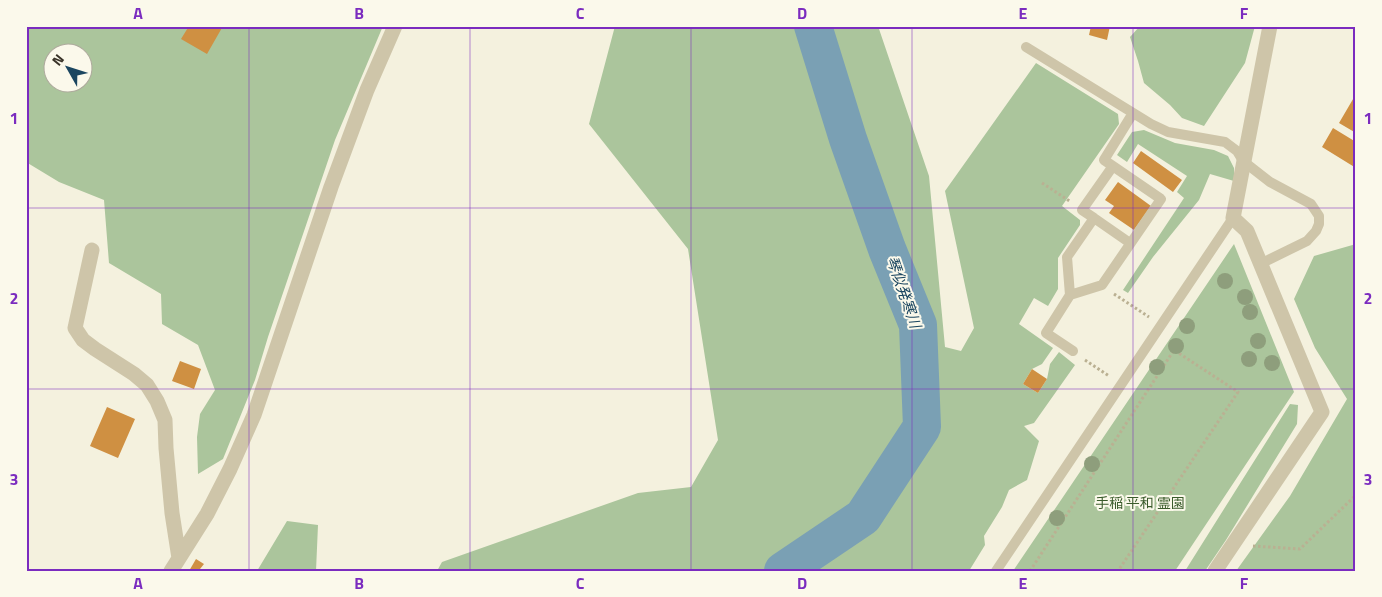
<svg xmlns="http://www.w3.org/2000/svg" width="1382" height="597" viewBox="0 0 1382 597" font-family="'Titillium Web','Noto Sans JP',sans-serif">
  <rect width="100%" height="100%" fill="#f4f1de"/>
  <!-- green -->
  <path fill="#abc59c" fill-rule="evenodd" d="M26 26H383L335 140 268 337 255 380 223 459 198 474 197 437 200 414 215 390 198 345 162 324 161 294 109 263 104 200 59 182 26 162ZM52 52H82V82H52Z
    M615 26H878L929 176 945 347 961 351 974 328 945 191 1036 63 1118 114 1119 124 1062 206 1080 220V225L1058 258V289L1048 306 1034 298 1019 324 1053 348 1042 364 1032 369 1023 384 1038 393 1047 379 1050 364 1059 352 1075 365 1034 423 1024 426 1039 441 1027 480 1009 490 1002 507 984 536 985 545 969 571H437L442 562 638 493 691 487 718 440 688 249 589 124Z
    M1140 26H1255L1245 63 1204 126 1182 118 1170 105 1144 83 1138 61 1130 37Z
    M1144 130 1175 143 1214 150 1228 156 1234 168V181L1210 174 1199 200 1153 257 1128 293 1123 290 1184 198 1177 192 1187 176 1138 144 1127 162 1117 155 1132 132Z
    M1234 244 1294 392 1175 571H1013Z
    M1356 244V571H1236L1290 496 1347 399 1315 348 1294 299 1314 256Z
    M1290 404 1298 405 1297 424 1226 540 1205 571H1185Z
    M287 521 318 525 316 571H257Z"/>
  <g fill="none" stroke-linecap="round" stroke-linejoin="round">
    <!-- river -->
    <path stroke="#7aa0b4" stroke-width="38" d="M783 571 863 517 922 427 918 325 887 249 848 139 813 26"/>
  </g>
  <!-- building -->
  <path fill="#cf9042" d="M189 26H223L207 54 181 39Z
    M1091 26H1110L1107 40 1089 35Z
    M1356 94V133L1339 123Z
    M1333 128 1356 142V168L1322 147Z
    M1141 151 1182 180 1173 192 1133 163Z
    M1118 182 1151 206 1134 230 1109 213 1114 206 1105 200Z
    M180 361 201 369 194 389 172 381Z
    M1032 369 1047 379 1038 393 1023 384Z
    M107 407 135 419 118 458 90 446Z
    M196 559 204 564 200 569 203 571H189Z"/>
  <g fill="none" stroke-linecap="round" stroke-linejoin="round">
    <!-- path -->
    <path stroke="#bab092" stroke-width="3" stroke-dasharray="2.5 2.5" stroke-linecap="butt" d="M1042 183 1071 202
      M1114 294 1149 317
      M1085 360 1109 376
      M1253 546 1300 549 1356 495
      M1030 571 1174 350 1238 392 1118 571"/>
    <!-- lane -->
    <path stroke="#cec5a9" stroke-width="10" d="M1026 47 1151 124 1168 132 1225 142 1237 151 1243 161 1270 182 1311 204 1319 216V224L1316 231 1307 241 1260 264
      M1094 218 1130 243
      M1070 295 1067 257 1094 218 1082 210 1113 166
      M1073 351 1046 333 1070 295 1102 285 1161 199 1104 160 1133 113
      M996 571 1233 218"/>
    <!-- street -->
    <path stroke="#cec5a9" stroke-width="15" d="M92 250 75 328 83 340 95 349 134 374 147 385 157 401 165 420 166 448 172 513 179 558
      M171 571 207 514 230 469 254 415 331 187 367 90 395 26
      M1215 571 1322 412 1247 231 1233 218 1270 26"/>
  </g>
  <!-- trees -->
  <g fill="#8e9e7c">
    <circle cx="1225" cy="281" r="8"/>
    <circle cx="1245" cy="297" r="8"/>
    <circle cx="1250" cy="312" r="8"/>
    <circle cx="1187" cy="326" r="8"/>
    <circle cx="1258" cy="341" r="8"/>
    <circle cx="1176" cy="346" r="8"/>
    <circle cx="1249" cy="359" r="8"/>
    <circle cx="1272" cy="363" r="8"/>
    <circle cx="1157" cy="367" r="8"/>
    <circle cx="1092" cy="464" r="8"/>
    <circle cx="1057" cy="518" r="8"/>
  </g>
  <!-- grid -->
  <path fill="none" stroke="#7b2cbf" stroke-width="1" stroke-opacity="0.55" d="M249 26V571M470 26V571M691 26V571M912 26V571M1133 26V571M26 208H1356M26 389H1356"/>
  <g text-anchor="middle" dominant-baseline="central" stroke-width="4" stroke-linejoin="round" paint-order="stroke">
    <!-- park labels -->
    <g font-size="14" fill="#3a5b2b" stroke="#fbf9eb">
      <text x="1140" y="502">手稲 平和 霊園</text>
    </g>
    <!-- water labels -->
    <g font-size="15" font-style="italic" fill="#1b4660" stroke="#fbf9eb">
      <text transform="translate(904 292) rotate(71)">琴似発寒川</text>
    </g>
  </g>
  <!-- border -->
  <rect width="1382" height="597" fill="none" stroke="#fbf9eb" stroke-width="55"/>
  <!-- north arrow -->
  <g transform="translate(68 68) rotate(309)"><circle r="24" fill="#fbf9eb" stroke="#aeaa9d"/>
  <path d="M0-4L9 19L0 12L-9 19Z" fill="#1b4660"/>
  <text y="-8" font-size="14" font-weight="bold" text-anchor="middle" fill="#3a3429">N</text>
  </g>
  <rect x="28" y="28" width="1326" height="542" fill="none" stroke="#7b2cbf" stroke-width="2"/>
  <g font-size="16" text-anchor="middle" font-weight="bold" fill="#7b2cbf">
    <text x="138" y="19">A</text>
    <text x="359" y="19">B</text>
    <text x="580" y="19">C</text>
    <text x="802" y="19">D</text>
    <text x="1023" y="19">E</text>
    <text x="1244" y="19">F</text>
    <text x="14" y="124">1</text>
    <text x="1368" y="124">1</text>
    <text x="14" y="304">2</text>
    <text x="1368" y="304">2</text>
    <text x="14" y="485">3</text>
    <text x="1368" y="485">3</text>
    <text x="138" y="589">A</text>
    <text x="359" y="589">B</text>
    <text x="580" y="589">C</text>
    <text x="802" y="589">D</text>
    <text x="1023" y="589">E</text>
    <text x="1244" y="589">F</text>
  </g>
</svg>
